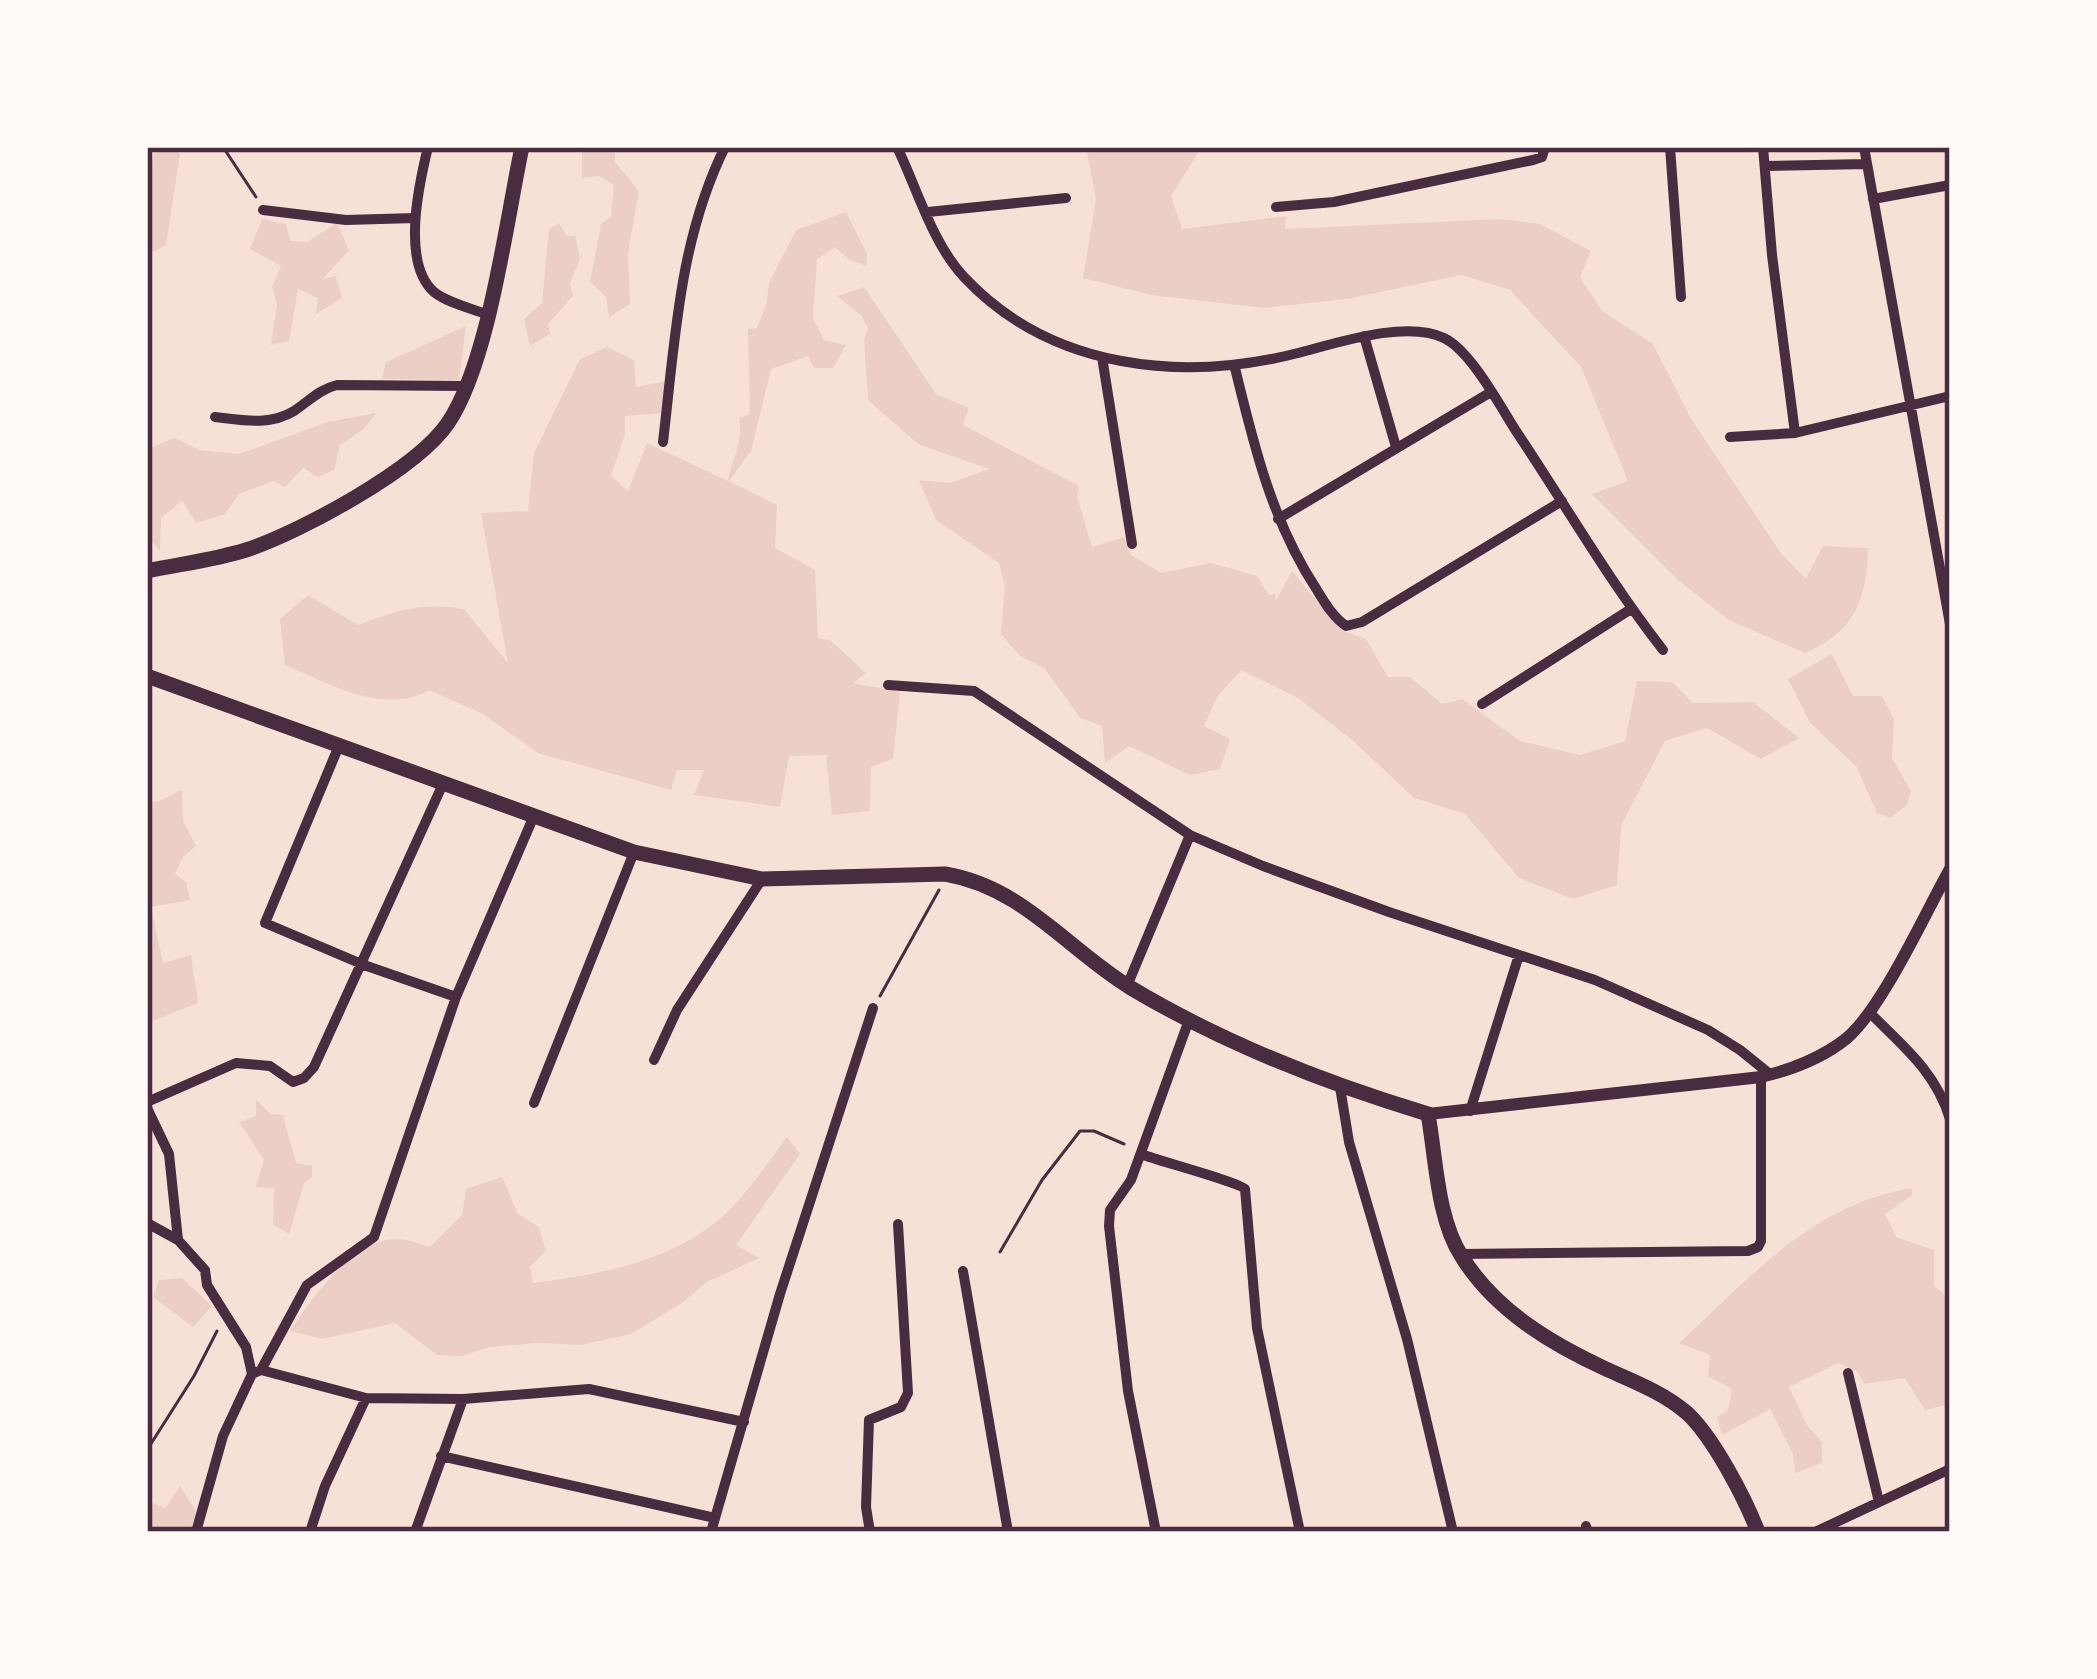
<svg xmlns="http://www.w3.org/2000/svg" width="2097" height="1679" viewBox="0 0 2097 1679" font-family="'Fira Sans',sans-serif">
  <rect width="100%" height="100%" fill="#f7e1d7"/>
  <!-- green -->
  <path fill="#ebcfc5" d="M156 147H171L180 154 166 245 147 255V182Z
    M582 147H615V162L639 191 628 253 630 304 609 317 606 297 590 282 601 224 611 217 614 185 599 176 582 178Z
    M1086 147H1202L1171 196 1182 229 1286 216 1285 229 1499 219 1540 224 1591 251 1580 277 1602 311 1653 344 1691 419 1781 553 1806 579 1823 546 1868 548C1867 599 1854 633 1805 653L1729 620 1678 580 1592 494 1628 481 1581 367 1510 290 1461 275 1347 299 1264 308 1151 295 1083 278 1096 199Z
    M846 212 867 254 866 266 850 260 835 247 817 259 813 318 824 340 846 345 833 368H814L808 356 771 369 751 451 729 481 777 505 775 548 815 570 818 638 830 640 866 673 853 683 900 692 893 759 871 767 870 811 832 815 826 755 789 756 780 807 694 795 704 770H677L671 790 538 753 483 714 429 690C384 716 328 683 285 665L280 619 308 595 358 625C396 610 424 602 464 609L508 663 481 513 528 511 534 453 580 359 607 347 634 360 636 387 667 381 662 413 625 416V434L611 476 628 491 647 443 728 481C732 458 744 441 739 418L750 414 748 329 757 328 766 305 769 283 796 230Z
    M262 219 286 224 291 241 307 242 337 223 349 250 323 279 336 276 342 298 316 314 318 298 298 289 289 341 271 345 277 304 272 287 281 266 250 249Z
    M559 223 567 236H575L580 259 570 283 573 296 548 324 550 334 530 346 524 319 542 303 549 229Z
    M864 287 936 394 969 408 963 425 1079 486 1077 497 1092 547 1124 537 1131 555 1161 573 1211 563 1257 576 1269 595 1275 594 1276 600 1292 571 1341 630 1366 639 1388 677H1410L1442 704 1462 699 1520 741 1580 755 1625 741 1637 681 1672 682 1693 703 1753 702 1799 738 1761 759 1707 728 1665 741 1621 826 1617 885 1573 899 1519 878 1465 814 1414 798 1352 740 1298 698 1241 670 1217 697 1204 726 1230 739 1220 769 1190 775 1129 746 1105 763 1102 726 1080 718 1045 669 1019 655 1001 634 1005 587 999 563 936 520 919 480 950 483 989 469 918 444 868 400 864 340 868 328 861 315 837 296Z
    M466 326 459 380 382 379 386 362Z
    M376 413 364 429 340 445 334 470 318 477 303 468 285 487 273 481 239 494 225 514 196 523 182 501 161 518 160 551 147 536V449L175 438 199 450 239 454 328 422Z
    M1832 654 1853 696H1882L1894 719 1892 758 1911 791 1907 805 1890 818 1877 813 1856 766 1810 723 1788 679Z
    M182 790 183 820 196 846 183 857 175 874 186 882 190 900 151 907 163 963 191 955 198 1003 147 1023V800L157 802Z
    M256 1100 271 1114 283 1115 296 1163 312 1166V1177L304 1183 289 1234 273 1225 274 1188 256 1187 264 1160 239 1122 256 1116Z
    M787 1137 800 1154 736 1245 759 1258 707 1282 682 1303 631 1334 581 1345 539 1343 490 1347 462 1356 437 1355 395 1323 322 1339 290 1331C312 1298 351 1242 394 1239 406 1238 419 1244 430 1247L462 1215 466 1189 502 1177 518 1214 539 1227 546 1251 530 1267 533 1283C589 1276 652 1265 701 1233 737 1210 762 1170 787 1137Z
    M1912 1188V1195L1885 1214 1896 1237 1934 1250V1286L1950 1299V1404L1925 1410 1905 1378 1864 1384 1857 1371 1838 1363 1789 1387 1807 1425 1822 1442V1463L1795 1473 1793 1454 1770 1409 1722 1435 1717 1417 1728 1410 1732 1389 1708 1376 1710 1355 1679 1343C1750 1278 1812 1204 1912 1188Z
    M182 1278 212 1306 193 1327 153 1297 159 1280Z
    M180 1486 196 1511 190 1532H147V1512L153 1503 165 1508Z"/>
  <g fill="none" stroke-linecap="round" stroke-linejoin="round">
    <!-- path -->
    <path stroke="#4a2c40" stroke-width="3" d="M223 147 256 197
      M880 996 939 890
      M1000 1252 1042 1180 1080 1131H1094L1124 1144
      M147 1450 194 1376 217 1331"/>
    <!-- minor -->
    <path stroke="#4a2c40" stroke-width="10" d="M428 147C419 184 401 263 434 292 448 303 470 308 486 314
      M897 147C917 188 932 243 964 277 1051 370 1184 383 1302 352 1340 342 1407 320 1444 338 1471 351 1500 406 1516 431 1565 504 1609 581 1663 650
      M1670 147 1681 297
      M1763 147 1772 255 1795 433
      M1864 147 1950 624
      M1765 166 1867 164
      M1873 199 1950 185
      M1276 207 1334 202 1533 160 1542 157 1545 147
      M263 210 346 220 415 218
      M928 212 1066 198
      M1364 336 1396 447
      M1102 357 1132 544
      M1235 368C1254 446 1272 522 1317 590 1325 603 1333 617 1346 626L1362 622 1562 501
      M215 417C242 420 270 426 294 411 309 401 320 389 337 385L465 386
      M1730 437 1795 433 1950 396
      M663 442C675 341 679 240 725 147
      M1278 519 1491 392
      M888 685 974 691 1190 835 1263 866 1389 912 1595 980 1708 1030 1740 1050 1771 1075
      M1482 704 1631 609
      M338 748 265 923 364 965 456 997
      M1127 986 1190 835
      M1870 1013C1903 1046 1936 1072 1950 1119
      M654 1060 677 1010 762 879
      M1340 1087 1349 1142 1407 1339 1453 1532
      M147 1102 236 1063 270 1066 293 1082 304 1078 314 1067 442 786
      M534 1103 634 852
      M147 1108 169 1154 178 1240
      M1470 1111 1519 955
      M1141 1154C1159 1161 1238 1182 1245 1189L1257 1328 1300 1532
      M147 1223 178 1240 205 1270 207 1285 246 1347 252 1374
      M1460 1254 1748 1251 1758 1247 1761 1241V1077
      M963 1271 1008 1532
      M261 1370 307 1285 374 1237 456 997 533 818
      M1848 1373 1879 1502
      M252 1374 261 1370 366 1398 463 1399 589 1389 744 1422
      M441 1456 715 1518
      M1586 1526 1588 1532
      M196 1532 223 1436 252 1374
      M310 1532 325 1486 366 1398
      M415 1532 463 1399
      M711 1532 780 1294 873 1008
      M870 1532 866 1507 869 1420 901 1407 908 1393 898 1224
      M1156 1532 1128 1391 1109 1226 1110 1210 1131 1180 1189 1020
      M1815 1532 1950 1469"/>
    <!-- tertiary -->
    <path stroke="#4a2c40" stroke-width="12" d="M1428 1114 1761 1077C1790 1070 1824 1057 1847 1038 1883 1007 1925 913 1950 869"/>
    <!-- secondary -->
    <path stroke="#4a2c40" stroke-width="15" d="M147 571C180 564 214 560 246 550 300 532 416 470 448 423 489 362 506 222 522 147
      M147 676 634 852 762 879 945 874C1023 887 1067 949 1131 988 1223 1043 1325 1083 1428 1114 1436 1158 1437 1219 1462 1257 1495 1310 1550 1343 1606 1369 1633 1381 1664 1393 1687 1413 1713 1437 1745 1498 1758 1532"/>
  </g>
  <!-- border -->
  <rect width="2097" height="1679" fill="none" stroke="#fffaf5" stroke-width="300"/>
  <rect x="150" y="150" width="1797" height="1379" fill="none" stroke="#4a2c40" stroke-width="4.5"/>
</svg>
